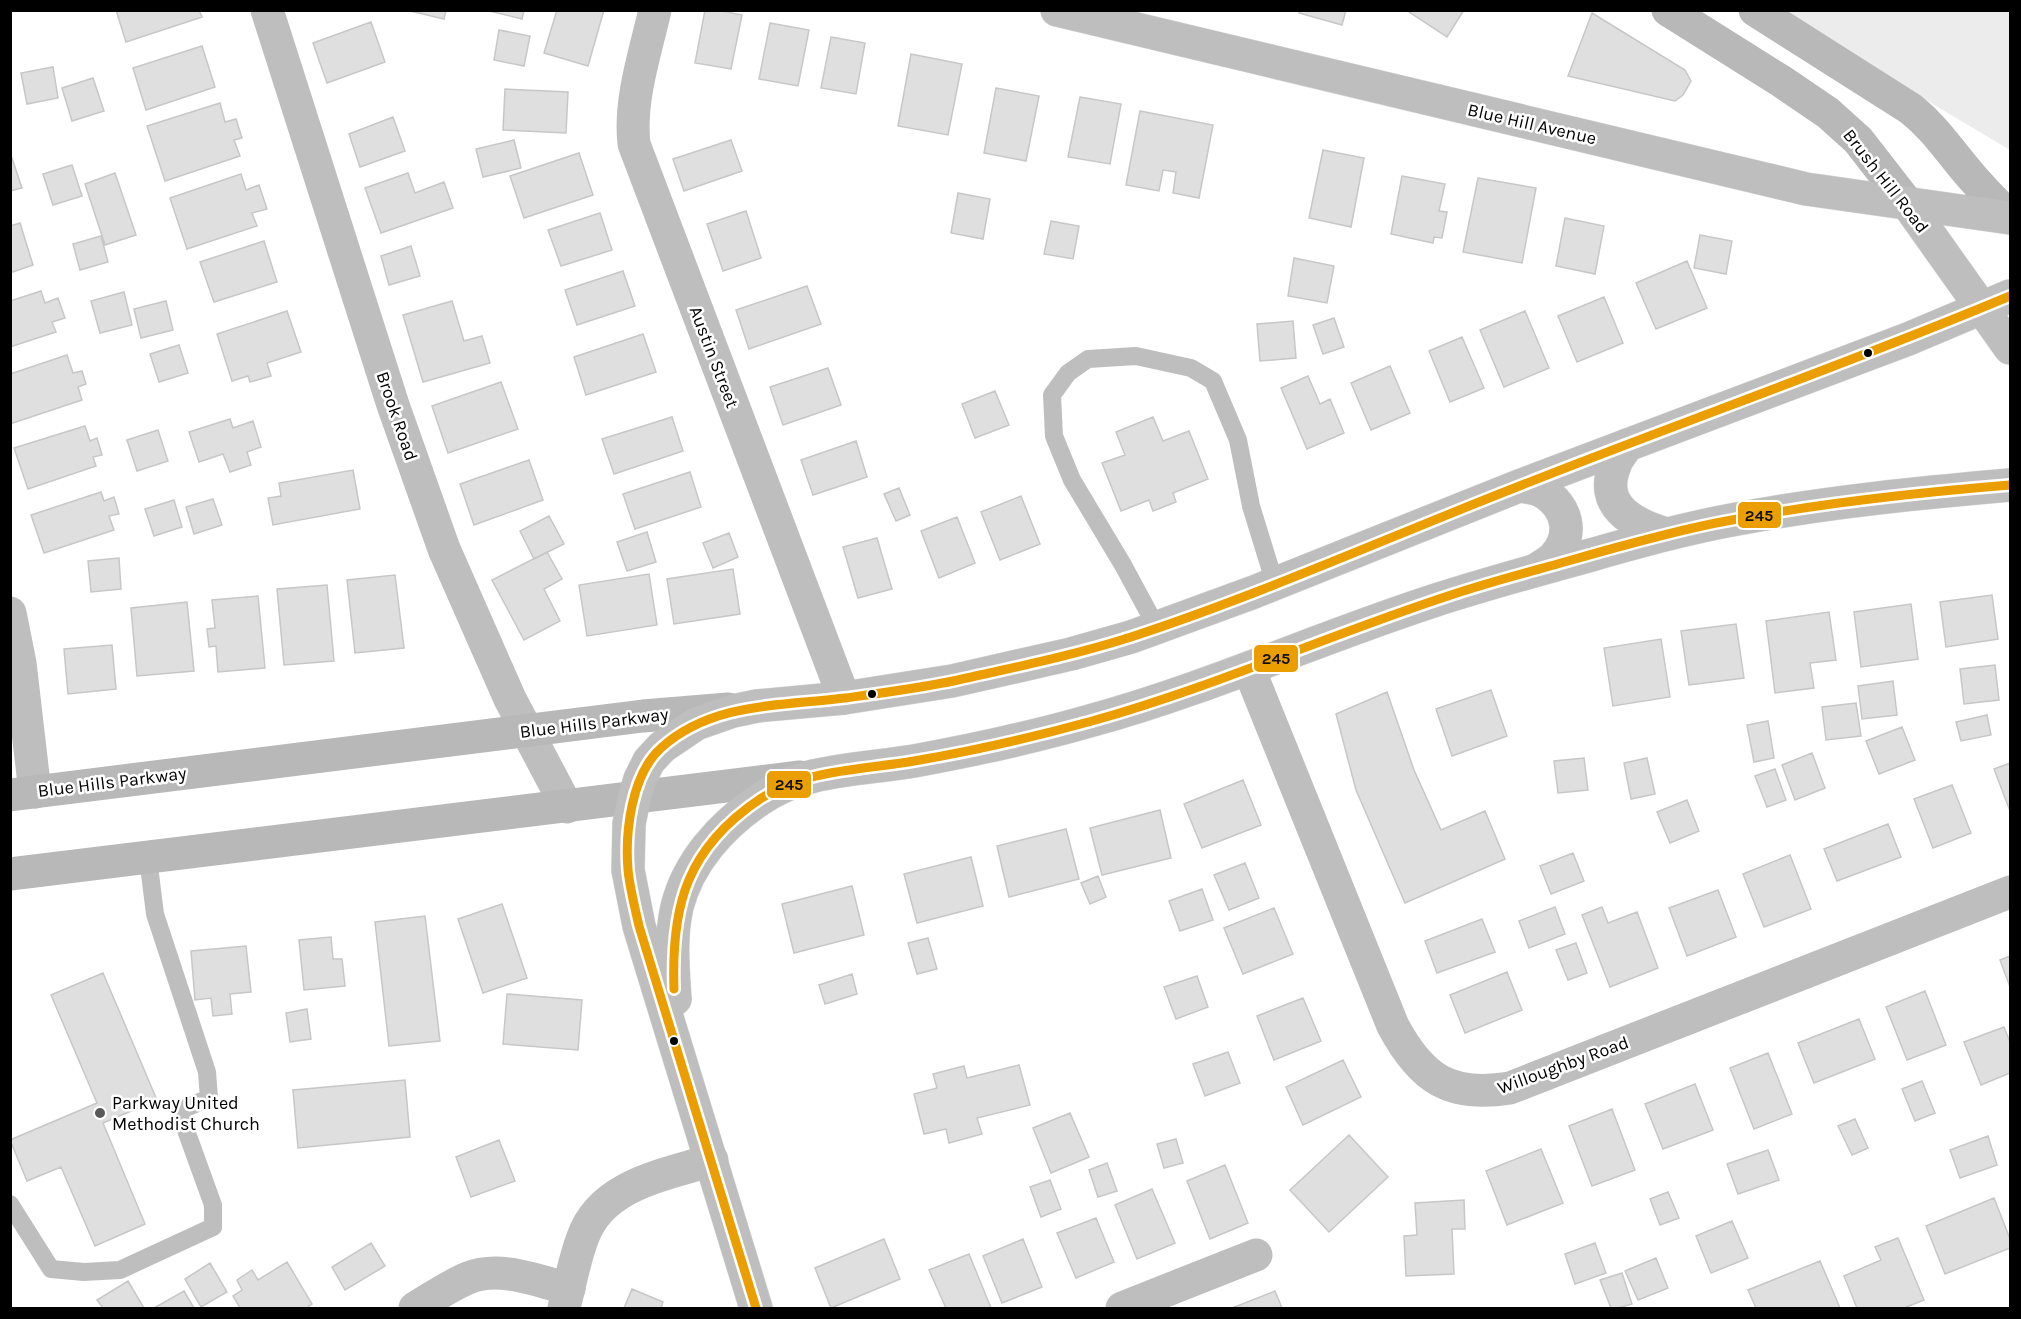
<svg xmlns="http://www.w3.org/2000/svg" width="2021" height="1319" viewBox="0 0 2021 1319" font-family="Karla,sans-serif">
  <rect width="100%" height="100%" fill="#fff"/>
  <!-- green -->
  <path fill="#ececec" d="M1786 11H2010V150L1884 75Z"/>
  <!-- building -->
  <path fill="#dfdfdf" stroke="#c7c7c7" stroke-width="1.5" d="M116 10H199L202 17 126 42Z
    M406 10H446L444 19Z
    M485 10H524L522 19Z
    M557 10H604L588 66 544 53Z
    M705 10H717L742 15 731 69 695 63Z
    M1300 10H1346L1342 25 1299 13Z
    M1410 10H1464L1447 37 1409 12Z
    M1592 13 1685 70 1691 81 1683 95 1675 101 1568 76Z
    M371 22 385 62 327 83 313 43Z
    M770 23 809 30 798 86 759 79Z
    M499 30 530 36 524 66 494 60Z
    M831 37 865 43 856 94 821 88Z
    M202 46 215 87 146 110 133 68Z
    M911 54 962 64 948 135 898 126Z
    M53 67 58 98 27 104 21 73Z
    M93 78 104 111 72 121 62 88Z
    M996 88 1039 96 1026 161 984 153Z
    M505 89 568 92 566 133 503 130Z
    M1080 97 1121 104 1110 164 1068 157Z
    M220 103 225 122 236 119 242 138 234 140 240 156 165 181 147 126Z
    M1140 111 1213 125 1199 198 1173 193 1176 172 1163 170 1159 191 1126 185Z
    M393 117 405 151 360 167 349 134Z
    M514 140 521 168 483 177 476 149Z
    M731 140 742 171 684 191 673 159Z
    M1323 150 1364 158 1351 227 1309 218Z
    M579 153 593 195 524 218 510 176Z
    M12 158 22 188 10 191V159Z
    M72 165 82 196 53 205 43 174Z
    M115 173 136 235 105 245 85 184Z
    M408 173 415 193 444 182 453 208 381 233 365 188Z
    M241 174 246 190 259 185 267 209 252 213 257 226 187 249 170 198Z
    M1402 176 1445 184 1439 211 1447 212 1442 238 1434 237 1433 243 1391 234Z
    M1478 178 1536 188 1522 263 1463 252Z
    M958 193 990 199 983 239 951 233Z
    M746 211 761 258 723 271 707 224Z
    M600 213 612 250 561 266 548 230Z
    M1565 218 1604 226 1595 274 1556 266Z
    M1051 221 1079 226 1073 259 1044 254Z
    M20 223 33 265 10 273V226Z
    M1700 235 1732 241 1726 274 1694 268Z
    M101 236 108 262 80 270 73 244Z
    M264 241 277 282 214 302 200 262Z
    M411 246 420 276 389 285 381 256Z
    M1294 258 1334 266 1327 303 1288 296Z
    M1687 261 1707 308 1656 329 1636 283Z
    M623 271 635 306 577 325 565 290Z
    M807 286 821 324 749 349 736 310Z
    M41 291 45 303 58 298 65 318 52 322 56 332 10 347V301Z
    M124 292 132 325 100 333 91 301Z
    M1604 297 1623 343 1577 362 1558 316Z
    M166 301 173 330 141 338 134 309Z
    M452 301 464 341 482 336 490 363 423 382 403 315Z
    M287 311 301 352 267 363 271 376 250 382 248 376 232 381 217 334Z
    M1525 311 1549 368 1504 387 1480 330Z
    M1334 318 1344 347 1323 354 1313 325Z
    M1293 321 1296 358 1260 361 1257 324Z
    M643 334 656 372 586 395 574 357Z
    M1462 337 1484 388 1450 402 1429 351Z
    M179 345 188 373 159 382 150 354Z
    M67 355 73 373 82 371 86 384 78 387 82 400 10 424V374Z
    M1390 366 1410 413 1371 430 1351 383Z
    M828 368 841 405 783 425 770 387Z
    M1308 376 1320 404 1330 399 1344 433 1307 449 1281 388Z
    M501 382 518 429 448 453 432 406Z
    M995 391 1009 425 975 438 962 404Z
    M672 417 683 451 614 474 602 439Z
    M1153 417 1163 441 1189 431 1208 479 1173 493 1176 502 1153 511 1149 500 1121 511 1102 463 1125 455 1116 432Z
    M230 419 233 428 253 421 261 447 247 452 251 465 230 472 223 454 199 462 189 432Z
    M85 426 90 441 97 438 102 455 93 457 96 466 28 489 14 448Z
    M158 430 168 461 137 471 127 440Z
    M856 441 867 477 813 495 801 460Z
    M529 460 543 500 474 525 460 484Z
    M353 470 360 509 273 525 268 498 281 496 279 483Z
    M690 472 701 507 635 529 623 494Z
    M899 488 910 515 896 521 884 494Z
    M101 492 104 501 114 497 119 514 109 516 114 530 44 553 31 515Z
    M1021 496 1040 544 1000 560 981 512Z
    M213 499 222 525 194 534 186 507Z
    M174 500 182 527 154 536 145 509Z
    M549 516 564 544 534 559 520 531Z
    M957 517 975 563 939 578 921 531Z
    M647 532 656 562 627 571 617 542Z
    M729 533 738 557 713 568 703 543Z
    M877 538 892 589 858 598 843 547Z
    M547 552 562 579 544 589 560 621 524 640 492 580Z
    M119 558 121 589 91 592 88 561Z
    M733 569 740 614 674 624 667 579Z
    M649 574 657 625 587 636 579 585Z
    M395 575 404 648 355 653 347 580Z
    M327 585 334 661 284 665 277 589Z
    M1992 595 1998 639 1946 647 1940 602Z
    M258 596 265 668 218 672 216 646 209 647 207 629 215 628 212 600Z
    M187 602 194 671 137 676 131 608Z
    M1911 604 1918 659 1861 667 1854 612Z
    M1829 612 1836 660 1810 663 1814 688 1775 693 1766 621Z
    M1736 624 1744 678 1689 685 1681 631Z
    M1661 639 1670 697 1613 706 1604 648Z
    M112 645 116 689 68 694 64 649Z
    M1995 665 1999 700 1964 704 1960 669Z
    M1893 681 1897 715 1862 719 1858 686Z
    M1491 690 1507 736 1452 756 1436 709Z
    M1387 692 1414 770 1441 830 1485 811 1505 859 1405 903 1356 790 1336 714Z
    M1856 703 1861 736 1826 740 1822 707Z
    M1987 715 1991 735 1961 741 1956 722Z
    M1768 721 1774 758 1754 762 1747 725Z
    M1902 727 1915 760 1879 774 1866 741Z
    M1812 753 1825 788 1795 800 1782 765Z
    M1584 758 1588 790 1558 793 1554 761Z
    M1647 758 1655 794 1631 799 1624 763Z
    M2010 763V811L1994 769Z
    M1775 769 1786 800 1767 807 1755 776Z
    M1243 780 1261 825 1202 848 1184 804Z
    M1952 785 1971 833 1933 848 1914 799Z
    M1687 800 1699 831 1670 843 1657 812Z
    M1160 810 1171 858 1102 875 1090 828Z
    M1888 824 1901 857 1837 881 1824 849Z
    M1066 829 1079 879 1009 897 997 846Z
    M1573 853 1584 881 1551 894 1540 866Z
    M1790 855 1811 909 1764 927 1743 874Z
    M971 857 983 906 917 923 904 874Z
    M1245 863 1259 898 1229 910 1214 875Z
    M1098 876 1106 897 1090 904 1081 883Z
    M852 886 864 935 794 953 782 904Z
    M1202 889 1213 920 1180 931 1169 901Z
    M1718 890 1736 937 1687 956 1669 908Z
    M502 904 527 978 483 993 458 919Z
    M1555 907 1565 934 1529 948 1519 921Z
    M1602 907 1608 923 1637 912 1658 968 1610 987 1582 915Z
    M1274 908 1293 954 1243 974 1224 928Z
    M425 916 440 1041 389 1046 375 922Z
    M1482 919 1495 952 1437 973 1425 941Z
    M331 937 333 959H342L345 986 304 990 299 940Z
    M928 938 937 969 917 974 908 943Z
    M1576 943 1587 973 1568 980 1556 950Z
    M246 946 251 992 230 994 232 1014 213 1016 211 998 195 1000 191 951Z
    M2010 956V987L2000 960Z
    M1507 972 1522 1010 1465 1033 1450 995Z
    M103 973 157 1100 103 1123 145 1224 95 1246 61 1167 27 1181 10 1140 97 1103 51 995Z
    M852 974 857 994 825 1004 819 985Z
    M1197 976 1208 1007 1176 1019 1164 987Z
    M1925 991 1946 1045 1907 1060 1886 1007Z
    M507 994 582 1000 578 1050 503 1044Z
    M1303 998 1321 1041 1274 1060 1257 1016Z
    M307 1009 311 1039 290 1042 286 1013Z
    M1859 1019 1875 1059 1814 1083 1798 1043Z
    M2004 1027 2010 1042V1073L1981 1085 1964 1042Z
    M1228 1052 1240 1083 1205 1096 1193 1064Z
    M1768 1053 1792 1114 1754 1129 1730 1068Z
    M1343 1060 1361 1097 1303 1125 1286 1087Z
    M1019 1065 1030 1105 977 1118 982 1134 949 1143 946 1129 924 1134 914 1094 937 1088 933 1074 964 1066 967 1078Z
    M405 1080 410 1137 298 1148 293 1090Z
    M1922 1081 1935 1113 1915 1121 1902 1089Z
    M1695 1084 1713 1130 1663 1149 1645 1104Z
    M1612 1109 1635 1170 1592 1186 1569 1126Z
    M1070 1113 1089 1157 1051 1173 1033 1128Z
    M1855 1119 1868 1148 1852 1155 1838 1126Z
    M1349 1135 1388 1177 1329 1232 1290 1190Z
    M1988 1136 1997 1165 1960 1178 1950 1150Z
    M1176 1139 1183 1163 1164 1168 1157 1144Z
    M499 1140 515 1181 471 1197 456 1157Z
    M1541 1149 1563 1203 1507 1225 1486 1171Z
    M1768 1150 1779 1180 1738 1194 1727 1164Z
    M1107 1163 1117 1191 1098 1197 1089 1170Z
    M1225 1165 1248 1223 1210 1239 1187 1181Z
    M1050 1180 1061 1209 1041 1217 1030 1187Z
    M1152 1189 1175 1243 1137 1259 1115 1205Z
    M1668 1192 1679 1218 1660 1225 1650 1199Z
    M1994 1198 2010 1239V1248L1945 1274 1926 1226Z
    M1464 1200 1465 1229H1452L1454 1274 1406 1276 1404 1236 1417 1235 1415 1203Z
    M1096 1218 1114 1262 1076 1278 1057 1233Z
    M1732 1221 1748 1258 1711 1273 1696 1236Z
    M1898 1238 1924 1300 1904 1308H1857L1844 1276 1881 1260 1875 1247Z
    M884 1239 900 1279 831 1308 815 1268Z
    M1023 1239 1042 1287 1002 1303 983 1256Z
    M371 1243 385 1266 345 1290 332 1267Z
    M1595 1243 1606 1273 1575 1284 1565 1254Z
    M969 1254 991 1308H946L929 1270Z
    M1656 1258 1668 1288 1638 1300 1625 1271Z
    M1820 1261 1840 1308H1756L1748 1290Z
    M287 1262 312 1304 306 1308H240L233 1296 242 1290 237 1280 252 1270 258 1280Z
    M210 1263 227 1292 201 1307 185 1279Z
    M1622 1273 1632 1304 1618 1308H1611L1600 1280Z
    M128 1281 144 1308H103L97 1300Z
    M632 1289 663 1302 661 1308H624Z
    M184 1291 194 1308H154Z
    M1275 1291 1282 1308H1232Z"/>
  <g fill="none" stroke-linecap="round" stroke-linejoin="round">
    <defs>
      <path id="primary" d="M1627 445C1623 452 1617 458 1615 465 1598 506 1633 524 1666 534
        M1519 486C1527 487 1536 488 1543 492 1566 505 1575 534 1555 556 1550 562 1542 566 1536 570
        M675 999C673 969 670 937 677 907 688 862 722 825 759 800 804 768 861 770 914 761 974 750 1034 737 1093 720 1209 688 1319 638 1433 601 1479 586 1526 573 1573 560 1627 545 1681 529 1737 519 1827 502 1919 493 2010 485
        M756 1308 639 926 628 870 629 824 634 799 640 779 649 761 662 747 696 724 733 711 757 706 844 698 952 681 1071 654 1131 637 1254 592 1519 486 1908 339 2010 296"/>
      <path id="trunk" d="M1057 10 1806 189 2010 218
        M1907 203 2010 348"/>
    </defs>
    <!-- primary casing -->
    <use href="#primary" stroke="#dbdbdb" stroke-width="34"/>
    <!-- trunk casing -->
    <use href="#trunk" stroke="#dbdbdb" stroke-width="34"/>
    <!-- service -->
    <path stroke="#bebebe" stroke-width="18" d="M1157 628 1123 565 1072 480 1054 436 1052 395 1068 373 1088 359 1136 356 1191 368 1213 381 1238 440 1251 506 1275 584
      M10 1204 51 1269 84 1272 120 1270 213 1227V1205L179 1111 209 1098 207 1072 155 914 148 858"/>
    <!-- minor -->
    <path stroke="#bebebe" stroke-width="33" d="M267 10 393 405 444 549 510 699 567 807
      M655 10C645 54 629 100 634 144L844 698
      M10 613 20 663 35 792
      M1249 669 1393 1026C1421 1078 1449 1098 1510 1088L2010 892
      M415 1308C432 1298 449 1286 468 1278 500 1265 538 1281 569 1289
      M1122 1308 1256 1255"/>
    <!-- tertiary -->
    <path stroke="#bebebe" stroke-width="33" d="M564 1308C570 1285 574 1260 583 1237 602 1184 665 1175 712 1160"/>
    <!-- secondary -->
    <path stroke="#b8b8b8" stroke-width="33" d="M1668 10 1781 81 1828 113 1858 140 1907 203
      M1755 10 1911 109C1936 129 1950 152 1971 176 1983 190 1997 204 2010 218
      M10 795 643 716 728 709
      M10 874 800 777"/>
    <!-- primary -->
    <use href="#primary" stroke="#bebebe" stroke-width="33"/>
    <!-- trunk -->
    <use href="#trunk" stroke="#bebebe" stroke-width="33"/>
    <defs>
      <path id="bus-1" d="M674 989C671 905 687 848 760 799 806 769 862 770 914 761 974 751 1034 737 1092 721 1214 687 1331 634 1451 595 1490 582 1529 572 1568 561 1617 547 1666 533 1716 523 1813 504 1911 493 2010 485
        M756 1308 639 926C635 908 630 889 628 870 625 833 631 775 661 748 712 702 781 706 845 698 882 693 921 688 958 680 1016 667 1075 655 1131 637 1262 594 1389 537 1517 487 1681 422 1848 364 2010 296"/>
    </defs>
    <!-- bus-1 casing -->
    <use href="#bus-1" stroke="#fff" stroke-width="14"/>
    <!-- bus-1 -->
    <use href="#bus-1" stroke="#eb9e00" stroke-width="9"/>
  </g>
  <!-- markers -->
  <g fill="#000" stroke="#fff" stroke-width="2">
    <circle cx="1868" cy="353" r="5"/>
    <circle cx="872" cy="694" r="5"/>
    <circle cx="674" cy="1041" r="5"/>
  </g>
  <circle fill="#595959" stroke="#fff" stroke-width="2" cx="100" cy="1113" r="6"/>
  <g text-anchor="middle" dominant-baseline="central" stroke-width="5" stroke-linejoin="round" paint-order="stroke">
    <!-- street labels -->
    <g font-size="18" fill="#000" stroke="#fff">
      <text transform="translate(1532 124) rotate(13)">Blue Hill Avenue</text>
      <text transform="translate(1886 181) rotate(52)">Brush Hill Road</text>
      <text transform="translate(714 357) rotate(69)">Austin Street</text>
      <text transform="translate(397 416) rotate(71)">Brook Road</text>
      <text transform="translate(594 723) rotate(-7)">Blue Hills Parkway</text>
      <text transform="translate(112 782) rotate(-7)">Blue Hills Parkway</text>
      <text transform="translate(1563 1065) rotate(-20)">Willoughby Road</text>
    </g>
    <!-- poi labels -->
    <g font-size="18" fill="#000" stroke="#fff" text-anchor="start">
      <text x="112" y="1103">Parkway United<tspan x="112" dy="21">Methodist Church</tspan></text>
    </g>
  </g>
  <g stroke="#fff" stroke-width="2">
    <rect x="1737" y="501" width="45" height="28" rx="6" fill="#eb9e00"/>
    <rect x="1253" y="644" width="46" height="29" rx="6" fill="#eb9e00"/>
    <rect x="766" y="770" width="46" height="29" rx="6" fill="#eb9e00"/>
  </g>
  <g font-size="16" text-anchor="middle" font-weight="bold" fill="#111">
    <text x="1759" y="521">245</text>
    <text x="1276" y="664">245</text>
    <text x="789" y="790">245</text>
  </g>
  <!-- border -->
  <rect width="2021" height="1319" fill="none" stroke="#000000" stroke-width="24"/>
</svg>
